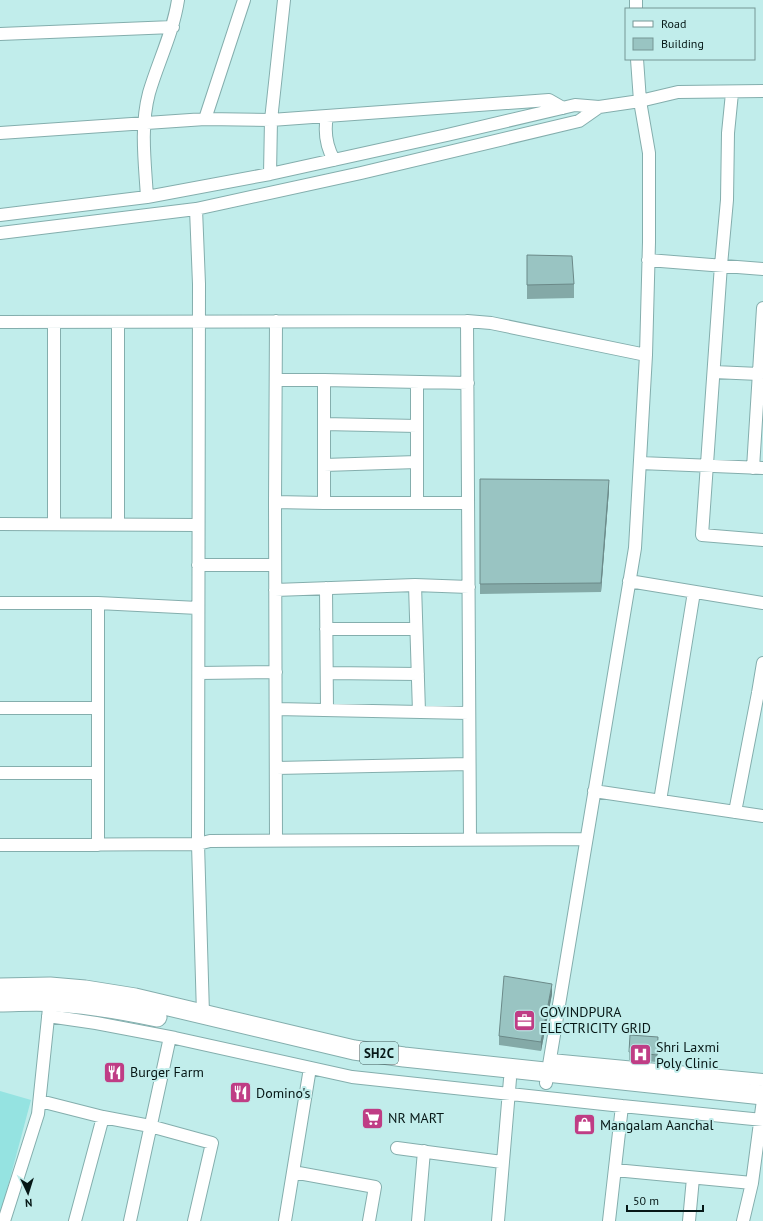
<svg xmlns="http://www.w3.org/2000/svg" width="763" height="1221" viewBox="0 0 763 1221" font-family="'PT Sans',sans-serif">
  <rect width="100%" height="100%" fill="#c1edeb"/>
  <!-- green -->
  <path fill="#95e3e1" d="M0 1091 31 1100 0 1216Z"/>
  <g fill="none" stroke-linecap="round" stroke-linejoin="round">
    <defs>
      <path id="minor" d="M636 0V9
        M0 34 173 27
        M732 93 728 133 727 200 721 265 702 535 763 540
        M599 107 640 101 637 59
        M327 116C324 132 326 146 334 160
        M205 119 244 0
        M0 133 205 119 271 120 549 100 563 108
        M270 174 271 120 284 0
        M147 197C145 163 140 127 149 93 158 62 173 33 178 0
        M196 209 199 284 198 844 203 1014
        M0 215 147 197 270 174 447 135 575 105 599 107 579 121 361 173 196 209 0 233
        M648 260 763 269
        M276 321 275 502 276 840
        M467 321 491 323 646 355
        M0 322 467 321 470 839
        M714 372 759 374
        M276 380H324
        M417 382V503
        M324 424 417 426
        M640 463 763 468
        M324 465 417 462
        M753 468 763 308
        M275 502 324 503V380L468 383
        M324 503H468
        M0 524 198 525
        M54 524V322
        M118 524V322
        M198 565H275
        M629 581 763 603
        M326 588 327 710
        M275 590 415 585
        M0 603H98V845
        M98 603 198 608
        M326 629H416
        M199 673 276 672
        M327 673 418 674
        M0 708H98
        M276 709 469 713
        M419 712 415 585 469 587
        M276 768 469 764
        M0 773H98
        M594 791 763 816
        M660 801 694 592
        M735 812 758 693 763 663
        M0 845 198 844 210 841 586 839
        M48 1016 96 1023 175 1038 352 1077 622 1106 763 1120
        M551 1060 763 1080
        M546 1083 635 548 646 355 649 242V153L640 101 678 92 763 91
        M40 1101 103 1117 150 1126 212 1143 194 1221
        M397 1148 502 1162
        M615 1170 752 1183
        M293 1172 375 1187 369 1221
        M4 1221 38 1114 49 1008
        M75 1221 103 1117
        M130 1221 170 1037
        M285 1221 310 1068
        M418 1221 424 1151
        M498 1221 510 1079
        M609 1221 622 1106
        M689 1221 693 1178
        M743 1221 752 1183 763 1100"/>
      <path id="primary" d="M0 988 50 987 85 990 135 998 354 1050 404 1057 763 1095
        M0 1002C18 1002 37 1000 56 1002 90 1004 124 1010 157 1017"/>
    </defs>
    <!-- minor casing -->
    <use href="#minor" stroke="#84aead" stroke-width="14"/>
    <!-- primary casing -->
    <use href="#primary" stroke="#84aead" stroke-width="21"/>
    <!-- minor -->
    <use href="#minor" stroke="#fff" stroke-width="12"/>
    <!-- primary -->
    <use href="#primary" stroke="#fff" stroke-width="19"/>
  </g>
  <!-- wall -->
  <path fill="#84a9a7" d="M527 255 574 284V298L527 299Z
    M480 479 609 490 601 592 480 594Z
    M552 994 541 1051 499 1045V1036Z
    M658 1044 657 1062 629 1060V1052Z"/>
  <!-- shaded-wall -->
  <path fill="#6b8988" d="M609 480V490L601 592V583Z
    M552 984V994L541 1051V1042Z"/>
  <!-- building -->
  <path fill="#99c4c2" stroke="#6b8988" d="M527 255 572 256 574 284 527 285Z
    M480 479 609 480 601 583 480 584Z
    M504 976 552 984 541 1042 499 1036Z
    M630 1035 658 1037 657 1055 629 1052Z"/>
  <!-- icons -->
  <defs>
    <symbol id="office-square" viewBox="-11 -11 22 22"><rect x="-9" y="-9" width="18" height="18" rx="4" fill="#bf3d85" stroke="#c1edeb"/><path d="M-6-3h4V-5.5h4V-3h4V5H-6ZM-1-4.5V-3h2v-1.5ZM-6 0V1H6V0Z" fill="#fff"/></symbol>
    <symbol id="hospital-square" viewBox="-11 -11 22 22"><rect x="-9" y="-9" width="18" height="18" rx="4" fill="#bf3d85" stroke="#c1edeb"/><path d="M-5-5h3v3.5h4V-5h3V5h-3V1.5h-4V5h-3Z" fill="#fff"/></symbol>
    <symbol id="restaurant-square" viewBox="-11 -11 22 22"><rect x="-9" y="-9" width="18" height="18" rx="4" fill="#bf3d85" stroke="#c1edeb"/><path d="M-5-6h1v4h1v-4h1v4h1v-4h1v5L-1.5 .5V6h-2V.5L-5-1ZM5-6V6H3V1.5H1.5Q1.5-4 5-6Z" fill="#fff"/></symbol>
    <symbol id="supermarket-square" viewBox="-11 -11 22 22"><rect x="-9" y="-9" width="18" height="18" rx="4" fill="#bf3d85" stroke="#c1edeb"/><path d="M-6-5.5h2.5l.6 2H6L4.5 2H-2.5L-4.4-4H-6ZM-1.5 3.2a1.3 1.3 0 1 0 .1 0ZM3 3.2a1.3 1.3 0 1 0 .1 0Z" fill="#fff"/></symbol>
    <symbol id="shop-square" viewBox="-11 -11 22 22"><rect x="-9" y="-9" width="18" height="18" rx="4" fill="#bf3d85" stroke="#c1edeb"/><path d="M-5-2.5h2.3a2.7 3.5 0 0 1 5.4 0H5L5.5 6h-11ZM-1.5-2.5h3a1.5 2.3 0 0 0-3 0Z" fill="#fff"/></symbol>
  </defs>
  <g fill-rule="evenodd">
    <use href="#office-square" x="512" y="1008" width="25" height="25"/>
    <use href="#hospital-square" x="628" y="1042" width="25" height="25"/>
    <use href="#restaurant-square" x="102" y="1060" width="25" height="25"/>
    <use href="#restaurant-square" x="228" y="1080" width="25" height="25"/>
    <use href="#supermarket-square" x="360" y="1106" width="25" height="25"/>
    <use href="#shop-square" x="572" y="1112" width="25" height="25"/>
  </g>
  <g text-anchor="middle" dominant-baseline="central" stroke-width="4" stroke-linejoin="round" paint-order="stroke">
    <!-- shield labels -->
    <rect fill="#c1edeb" stroke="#3e5756" stroke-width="1" x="360" y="1042" width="38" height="22" rx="3"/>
    <g font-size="13" font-weight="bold" fill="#061716">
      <text x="379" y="1053">SH2C</text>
    </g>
    <!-- poi labels -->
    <g font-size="14" fill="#061716" stroke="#c1edeb" text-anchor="start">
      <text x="540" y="1012">GOVINDPURA<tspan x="540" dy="16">ELECTRICITY GRID</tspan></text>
      <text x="656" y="1047">Shri Laxmi<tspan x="656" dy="16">Poly Clinic</tspan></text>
      <text x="130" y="1072">Burger Farm</text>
      <text x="256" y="1093">Domino's</text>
      <text x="388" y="1118">NR MART</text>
      <text x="600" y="1125">Mangalam Aanchal</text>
    </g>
  </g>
  <!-- legend -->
  <rect x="625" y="8" width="130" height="52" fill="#c1edeb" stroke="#769796"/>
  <rect x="633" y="21" width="20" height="6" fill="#ffffff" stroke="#769796"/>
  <text x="661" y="28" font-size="12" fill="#061716">Road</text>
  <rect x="633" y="38" width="20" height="12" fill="#99c4c2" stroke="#769796"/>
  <text x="661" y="48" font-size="12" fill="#061716">Building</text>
  <!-- north arrow -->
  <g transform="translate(28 1193) rotate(176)" stroke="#c1edeb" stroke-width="3" paint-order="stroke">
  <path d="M0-3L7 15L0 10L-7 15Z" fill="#061716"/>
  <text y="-6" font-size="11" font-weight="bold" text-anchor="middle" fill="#061716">N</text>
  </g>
  <!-- scale -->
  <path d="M627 1205v6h76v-6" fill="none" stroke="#061716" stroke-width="2"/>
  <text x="633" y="1205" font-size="12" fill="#061716" stroke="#c1edeb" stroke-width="3" paint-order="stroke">50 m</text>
</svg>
